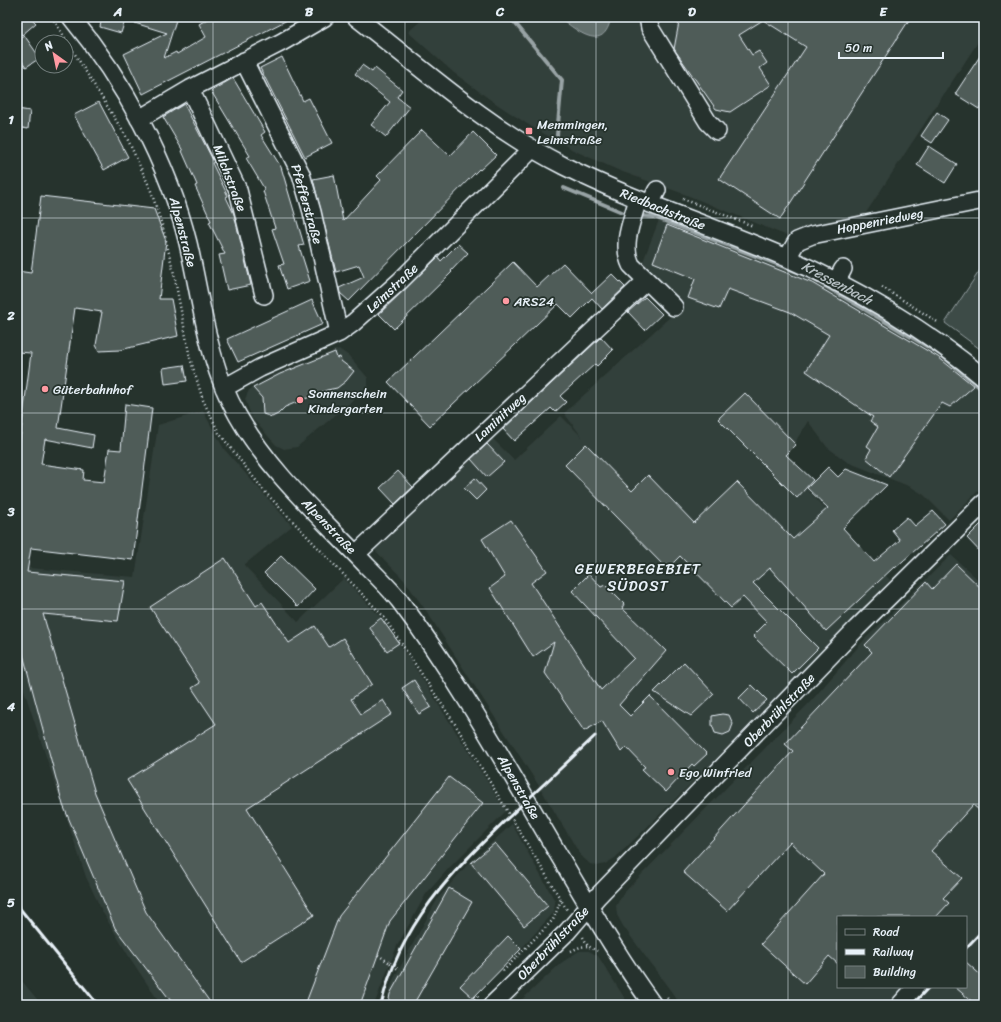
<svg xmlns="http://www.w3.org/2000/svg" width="1001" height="1022" viewBox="0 0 1001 1022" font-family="Sriracha,sans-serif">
  <rect width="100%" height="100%" fill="#26332d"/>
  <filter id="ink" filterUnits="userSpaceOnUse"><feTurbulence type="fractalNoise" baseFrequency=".025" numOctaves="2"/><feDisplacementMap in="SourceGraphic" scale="8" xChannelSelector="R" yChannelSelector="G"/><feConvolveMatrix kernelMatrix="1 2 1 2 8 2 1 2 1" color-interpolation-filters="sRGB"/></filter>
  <g filter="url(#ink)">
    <!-- built -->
    <path fill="#333f3a" d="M425 17H984V33L862 219 785 235 684 194 620 171 575 151 532 127 492 101 454 73 408 32Z
      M659 220 812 280 939 355 974 384 984 393V485L949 520 924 495 911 487 847 462 827 447 808 421 797 439 796 445 786 455 813 481 806 488 890 580 716 759 638 836 615 858 605 864 597 866 590 864 581 856 539 786 427 612 404 580 371 546 489 435 514 460 561 416 582 437 564 413 671 316 646 291 650 277 642 264Z
      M339 349 349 356 368 378V388L297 447 284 449 276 445 252 418 245 399 249 390 273 375Z
      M203 411 224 449 292 526 244 565 298 622 344 578 381 618 409 658 506 811 449 868 426 894 397 946 374 1005H161L128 955 103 913 86 877 17 669V567L135 577 158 425Z
      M951 555 984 585V1005H911L927 987H966V917H838V987H904L890 1005H681L623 926 617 915 616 906 622 895 643 873 812 700 865 639Z
      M512 824 555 901 554 912 521 949 466 1005H385L393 980 438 898 468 864Z
      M579 951H589L598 956 629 1005H516L561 963Z
      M17 975 42 1005H17Z"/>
    <!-- green -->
    <path fill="#3e4b47" stroke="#939ea0" d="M984 264V352L945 323Z"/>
    <!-- water -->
    <path fill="#636f6d" stroke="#98a3a5" d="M559 17H611C604 55 576 30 559 17Z"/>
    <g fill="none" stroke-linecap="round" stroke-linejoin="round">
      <!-- stream -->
      <path stroke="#98a3a5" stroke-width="4" d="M510 17 562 80 557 135
        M564 188 622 212
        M641 216 654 217 810 277 940 354 984 391"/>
    </g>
    <!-- building -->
    <path fill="#505c59" stroke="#e8f1f8" d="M17 17H30L36 23 22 35 17 29Z
      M102 17H177L164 58 176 52 177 54 206 37 199 24 211 17H293L143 94 124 54 167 33 125 20 121 33 100 27Z
      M680 17H911L780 219 719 179 806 47 763 20 739 35 752 55 759 51 767 63 760 68 771 85 730 112 716 109 674 49Z
      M24 35 40 58 26 67 17 54V40Z
      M984 50V101L979 109 955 94Z
      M282 57 303 101 309 98 332 143 305 157 260 68Z
      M362 65 372 72 375 68 402 90 397 97 410 107 386 137 371 125 390 102 355 74Z
      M233 78 265 132 261 135 281 167 304 245 299 246 310 281 287 289 279 265 284 264 272 229 275 228 263 191 265 190 246 158 250 156 211 91Z
      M99 102 128 157 104 170 74 115Z
      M184 104 214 162 212 163 228 196 226 197 234 214 251 285 227 290 219 255 225 254 209 222 211 221 195 186 197 185 182 151H183L163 117Z
      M17 109 30 111 28 129 17 127Z
      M937 112 948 120 932 143 921 136Z
      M422 130 450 156 473 132 496 155 480 170 479 169 349 301 340 293 339 288 364 277 359 265 336 272 313 179 334 175 343 221 381 180 377 176Z
      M929 146 957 164 945 183 917 165Z
      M41 196 154 209 166 241 159 299H171L178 336 120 350 99 351 96 345 102 312 75 308 58 428 94 435 92 448 45 439 41 464 84 470 83 480 104 482 109 449 121 450 125 404 152 408 133 560 31 548 27 572 125 581 118 621 43 614 95 793 146 912 212 1005H174L115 928 63 805 17 632V463L31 353 17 352V271L31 273Z
      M667 225 812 283 938 357 974 386 950 407 942 403 889 477 866 458 871 449 867 446 878 427 870 421 873 417 806 371 829 335 790 312 728 289 719 309 688 298 695 279 653 262Z
      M458 244 468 253 451 271 452 272 394 329 379 314 438 257 441 261Z
      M513 262 537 287 563 263 592 293 612 274 625 287 602 309 592 298 572 318 558 304 430 426 388 382Z
      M645 297 662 314 645 330 628 312Z
      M312 300 323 324 238 362 227 339Z
      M601 337 613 350 597 366 595 364 560 396 566 402 555 412 551 408 514 441 503 429Z
      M335 352 337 358 340 357 341 361 354 371 346 381 337 388 327 390 285 407 278 414 272 417 263 414 262 398 253 388 280 374Z
      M184 365 187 381 165 384 163 368Z
      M745 393 796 445 786 455 813 480 797 498 718 419Z
      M487 444 504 462 487 477 471 459Z
      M586 444 632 491 648 475 694 523 737 482 793 539 828 508 807 488 828 467 838 477 846 469 887 485 843 528 874 562 900 540 892 530 907 517 915 526 933 511 945 524 895 568 894 567 826 631 770 568 753 583 818 648 792 674 753 636 767 622 743 597 731 608 680 556 667 569 565 465Z
      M398 471 413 487 395 504 380 488Z
      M475 478 486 490 476 500 464 488Z
      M511 520 547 571 531 583 601 690 634 658 572 591 589 574 601 587 605 585 624 604 622 608 666 651 619 705 630 716 650 696 707 754 694 766 692 764 666 792 642 769 645 767 626 747 621 752 602 721 584 731 545 673 554 642 533 657 490 588 505 577 482 539Z
      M984 521V556L967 538Z
      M281 556 315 589 298 607 264 573Z
      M225 558 256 606 262 602 289 643 315 626 329 647 343 638 372 684 351 699 361 714 383 700 392 714 247 808 314 915 241 962 127 780 216 724 192 688 200 683 150 607Z
      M956 564 984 591V814L973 805 931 851 962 878 943 898 949 903 936 917H838V964L829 956 805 984 761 944 824 874 790 842 727 911 683 872 793 751 785 744 872 652 865 645 926 582 932 589Z
      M381 618 399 643 387 651 369 627Z
      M684 662 714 694 691 716 654 692Z
      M414 680 431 707 419 714 402 688Z
      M752 685 767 700 753 713 739 698Z
      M722 714 729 715 733 724 730 732 723 735 715 733 712 725V716Z
      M449 777 483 803 390 921 360 1005H305L339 916Z
      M495 843 548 906 524 926 471 863Z
      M449 888 472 902 413 1005H388L390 994Z
      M508 936 521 949 473 998 460 986Z
      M966 962 984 978V1005H976L955 987H966Z"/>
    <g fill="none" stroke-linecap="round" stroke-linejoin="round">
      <defs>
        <path id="minor" d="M71 17C124 81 168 162 188 243 202 302 207 363 238 416 271 474 322 518 367 566 378 577 389 588 399 600 459 680 507 767 557 852 588 904 617 956 653 1005
          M356 17C423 69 488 128 564 166 636 202 713 226 787 258 853 287 929 331 984 378
          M648 17 650 28 708 122 717 131
          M244 61 301 174 312 212 339 333
          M190 89 238 190 264 295
          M139 119 190 89 282 42 325 17
          M638 199C632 221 621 244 631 265L674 307
          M650 204 657 190
          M787 258 797 241 812 235 984 200
          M836 282 843 269
          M224 388 260 368 339 333 353 323 400 281 532 149
          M356 554 646 281
          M492 1005 567 932 598 896 857 628 984 503
          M900 1005 916 987"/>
      </defs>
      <!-- minor casing -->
      <use href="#minor" stroke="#e8f1f8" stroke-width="20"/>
      <!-- path -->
      <path stroke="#e8f1f8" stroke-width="2.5" stroke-dasharray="1 3" stroke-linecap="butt" d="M52 17 127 138 150 188 163 228 174 274 190 358 203 400 219 433 265 492 383 616 455 724 567 910
        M683 199 753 226
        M882 287 939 323
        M583 937 588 946 597 951
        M571 951 580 947 588 946
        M378 955 390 963
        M503 971 553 920 561 900
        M667 998 673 1005
        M469 1005 480 994"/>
      <!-- minor -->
      <use href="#minor" stroke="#26332d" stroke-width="17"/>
      <!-- rail -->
      <path stroke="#e8f1f8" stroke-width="3" d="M17 905 98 1005
        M966 948 984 929
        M381 1005C400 924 451 873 509 817 538 790 566 763 595 736
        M912 1005 929 987"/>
      <!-- path-bridge -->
      <path stroke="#e8f1f8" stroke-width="2.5" stroke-dasharray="1 3" stroke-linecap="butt" d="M390 963 399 970"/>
    </g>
  </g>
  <!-- grid -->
  <path fill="none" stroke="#e8f1f8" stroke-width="1" stroke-opacity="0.55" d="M213 17V1005M405 17V1005M596 17V1005M788 17V1005M17 218H984M17 413H984M17 609H984M17 804H984"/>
  <!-- markers -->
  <g fill="#ff9aa2" stroke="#26332d" stroke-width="1.5">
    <rect x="525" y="127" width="8" height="8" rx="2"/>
    <circle cx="506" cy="301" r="4"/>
    <circle cx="45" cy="389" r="4"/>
    <circle cx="300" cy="400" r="4"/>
    <circle cx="671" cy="772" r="4"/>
  </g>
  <g text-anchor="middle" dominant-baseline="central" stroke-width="3.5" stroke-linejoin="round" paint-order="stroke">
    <!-- poi labels -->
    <g font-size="13" fill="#e8f1f8" stroke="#26332d" text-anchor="start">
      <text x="537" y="124">Memmingen,<tspan x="537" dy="15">Leimstraße</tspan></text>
      <text x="514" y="301">ARS24</text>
      <text x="53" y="389">Güterbahnhof</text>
      <text x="308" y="393">Sonnenschein<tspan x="308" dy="15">Kindergarten</tspan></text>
      <text x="679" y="772">Ego Winfried</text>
    </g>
    <!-- street labels -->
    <g font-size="13" fill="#e8f1f8" stroke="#26332d">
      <text transform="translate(230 178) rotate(69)">Milchstraße</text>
      <text transform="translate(307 204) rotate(74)">Pfefferstraße</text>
      <text transform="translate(663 209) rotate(22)">Riedbachstraße</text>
      <text transform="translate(880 221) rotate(-11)">Hoppenriedweg</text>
      <text transform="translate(183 232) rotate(75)">Alpenstraße</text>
      <text transform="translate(392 288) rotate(-43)">Leimstraße</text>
      <text transform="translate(500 417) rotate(-43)">Laminitweg</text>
      <text transform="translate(329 526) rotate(46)">Alpenstraße</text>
      <text transform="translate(779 710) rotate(-46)">Oberbrühlstraße</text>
      <text transform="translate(519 787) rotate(60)">Alpenstraße</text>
      <text transform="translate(553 943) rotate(-46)">Oberbrühlstraße</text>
    </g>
    <!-- water labels -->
    <g font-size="14" font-style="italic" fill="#b3bdc0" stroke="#26332d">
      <text transform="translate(837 283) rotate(28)">Kressenbach</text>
    </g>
    <!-- quarter labels -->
    <g font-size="15" letter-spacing="1" fill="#e8f1f8" stroke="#26332d">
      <text x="638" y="569">GEWERBEGEBIET<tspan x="638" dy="17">SÜDOST</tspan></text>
    </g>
  </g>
  <!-- margin -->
  <rect width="1001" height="1022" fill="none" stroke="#26332d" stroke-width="44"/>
  <!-- legend -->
  <rect x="837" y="916" width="130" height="72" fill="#26332d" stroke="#747f7e"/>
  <rect x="845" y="929" width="20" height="6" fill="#26332d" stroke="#747f7e"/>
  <text x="873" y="936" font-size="12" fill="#e8f1f8">Road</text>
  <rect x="845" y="949" width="20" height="6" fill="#e8f1f8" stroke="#747f7e"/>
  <text x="873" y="956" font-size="12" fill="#e8f1f8">Railway</text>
  <rect x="845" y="966" width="20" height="12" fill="#505c59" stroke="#747f7e"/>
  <text x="873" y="976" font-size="12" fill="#e8f1f8">Building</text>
  <!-- north arrow -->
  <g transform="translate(54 54) rotate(327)"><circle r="19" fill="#26332d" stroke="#747f7e"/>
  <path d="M0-3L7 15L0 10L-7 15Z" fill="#ff9aa2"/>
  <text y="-6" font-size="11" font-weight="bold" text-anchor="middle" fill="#e8f1f8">N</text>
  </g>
  <!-- scale -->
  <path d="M839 52v6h104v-6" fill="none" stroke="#e8f1f8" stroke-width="2"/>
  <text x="845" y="52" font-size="12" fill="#e8f1f8" stroke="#26332d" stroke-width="3" paint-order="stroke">50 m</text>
  <rect x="22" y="22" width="957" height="978" fill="none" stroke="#e8f1f8" stroke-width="1.5"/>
  <g font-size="13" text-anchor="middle" font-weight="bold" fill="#e8f1f8">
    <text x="118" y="16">A</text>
    <text x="309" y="16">B</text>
    <text x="500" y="16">C</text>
    <text x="692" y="16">D</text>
    <text x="883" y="16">E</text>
    <text x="11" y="124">1</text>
    <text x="11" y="320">2</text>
    <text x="11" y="516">3</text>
    <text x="11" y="711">4</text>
    <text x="11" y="907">5</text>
  </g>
</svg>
